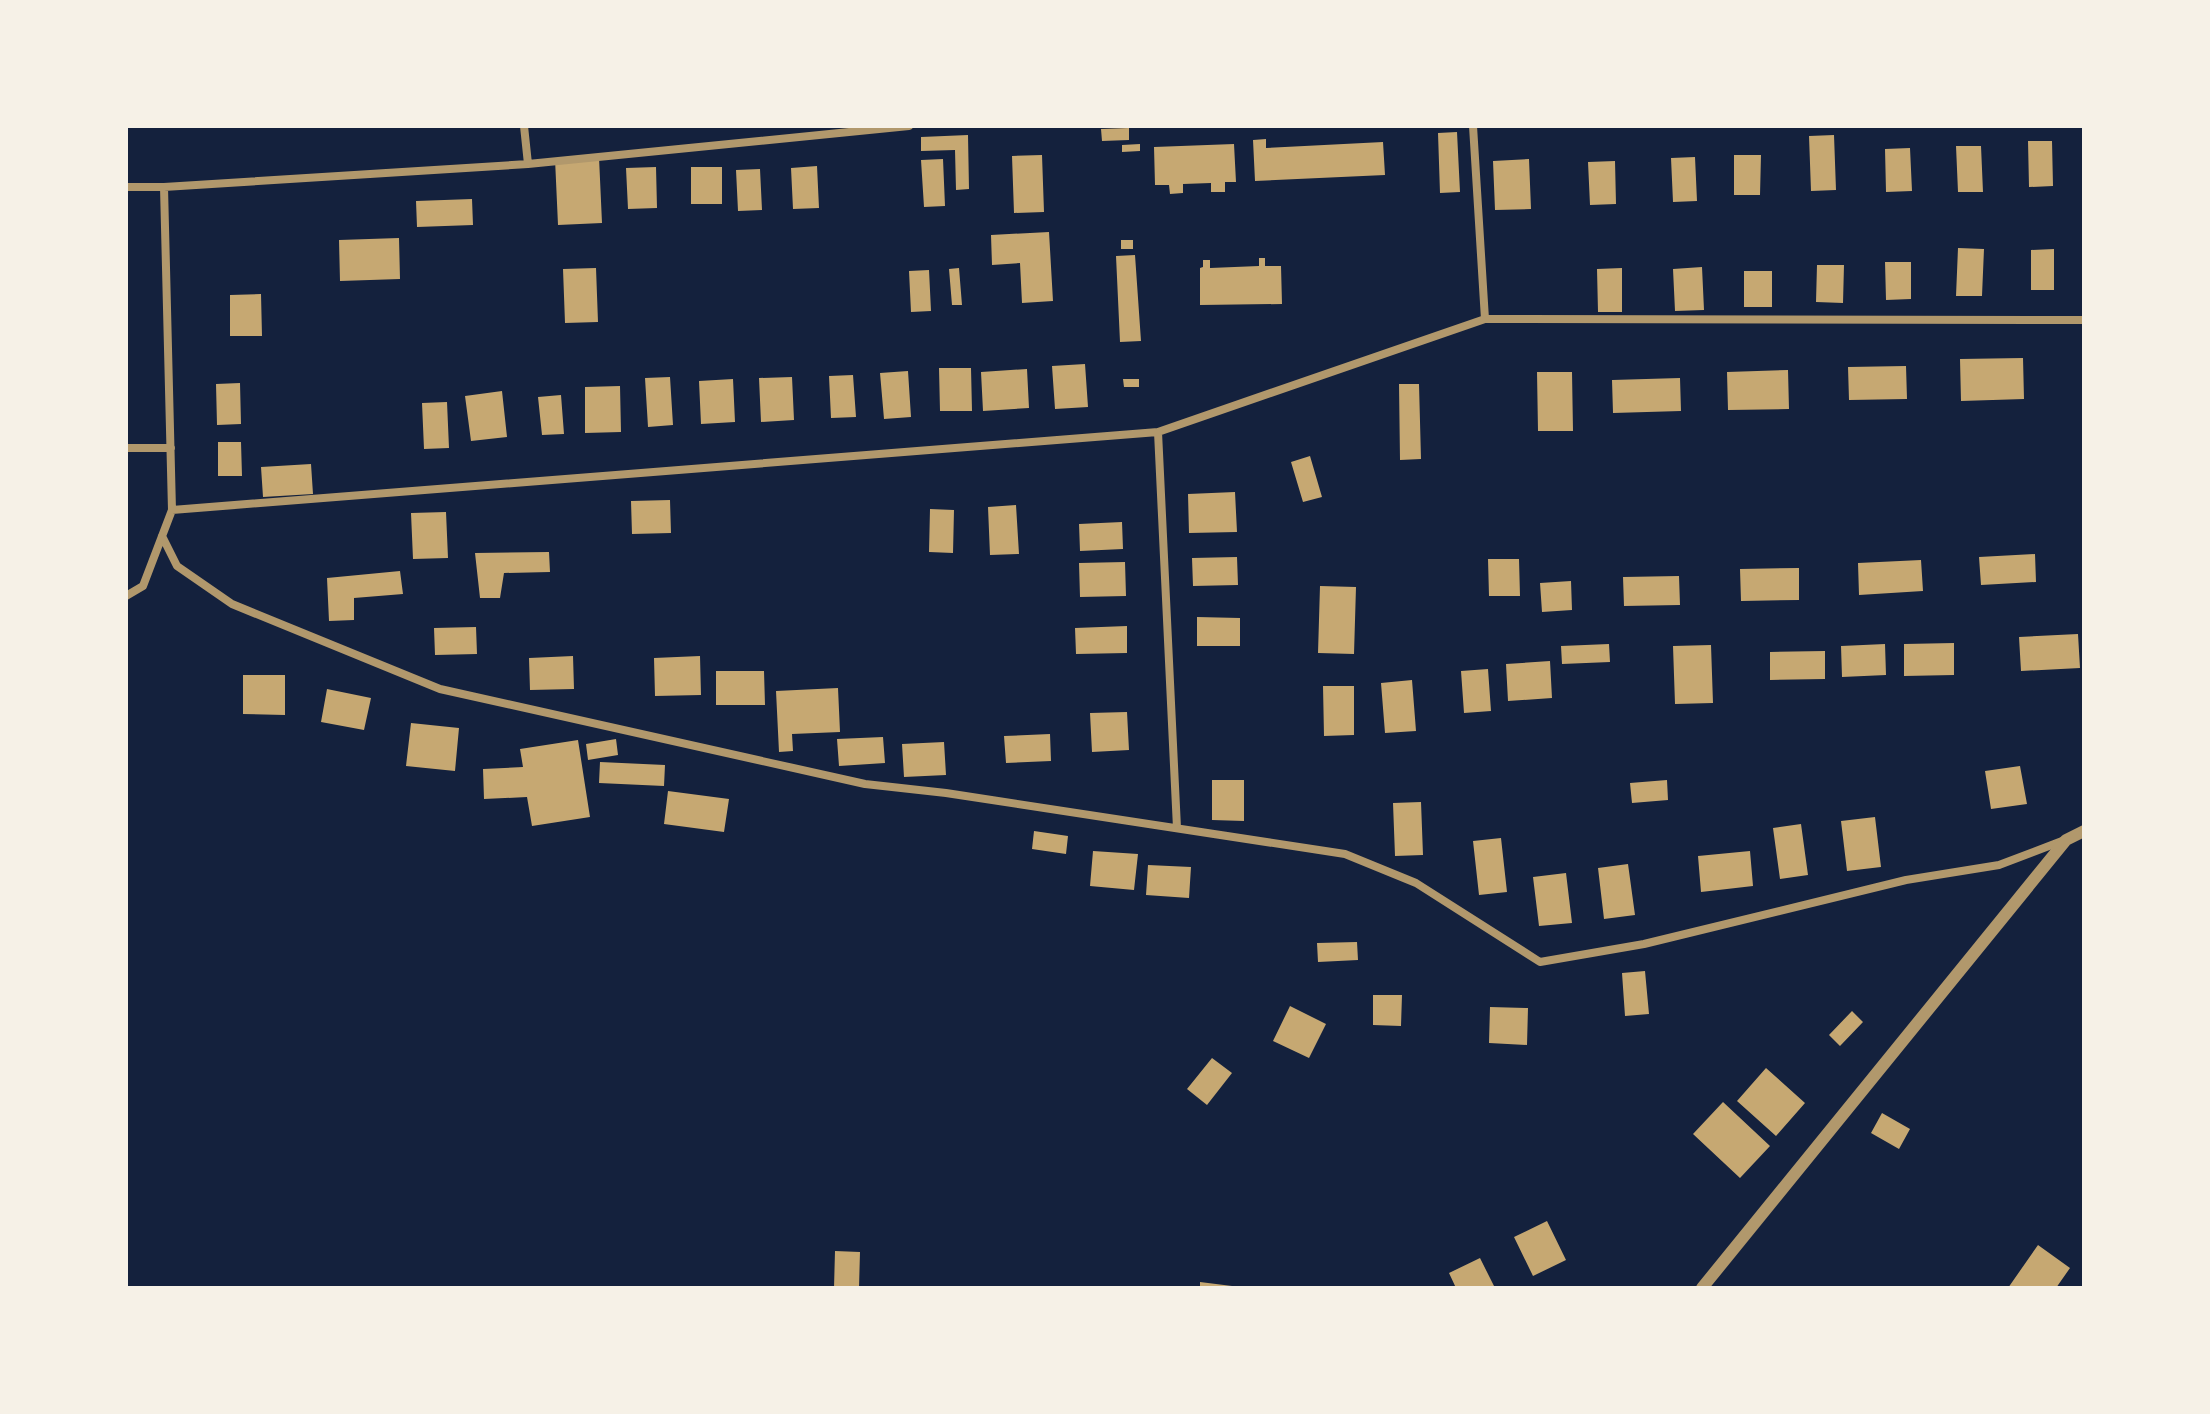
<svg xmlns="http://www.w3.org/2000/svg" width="2210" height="1414" viewBox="0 0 2210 1414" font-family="'Alegreya Sans',sans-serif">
  <rect width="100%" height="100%" fill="#14213d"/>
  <!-- building -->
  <path fill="#c6a872" d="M1129 128V140L1102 141 1101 129Z
    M1457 132 1460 192 1440 193 1438 133Z
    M968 135 969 189 956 190 955 150 921 151V137Z
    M1834 135 1836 190 1811 191 1809 136Z
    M1266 139V148L1383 142 1385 175 1255 181 1253 140Z
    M2028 141H2052L2053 186 2029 187Z
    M1140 144V151L1122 152V145Z
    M1234 144 1236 182H1225V192H1211V183L1183 184V193L1170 194 1169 185H1155L1154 147Z
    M1956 146H1981L1983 192H1958Z
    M1910 148 1912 191 1886 192 1885 149Z
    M1042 155 1044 212 1014 213 1012 156Z
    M1734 155H1761L1760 195H1734Z
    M599 157 602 223 558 225 555 159Z
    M1695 157 1697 201 1673 202 1671 158Z
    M943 159 945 206 924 207 921 160Z
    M1529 159 1531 209 1495 210 1493 161Z
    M1615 161 1616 204 1590 205 1588 162Z
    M817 166 819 208 793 209 791 168Z
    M656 167 657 208 628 209 626 168Z
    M691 167H722V204H691Z
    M760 169 762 210 738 211 736 170Z
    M472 199 473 225 417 227 416 201Z
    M1049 232 1053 301 1022 303 1020 263 992 265 991 235Z
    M399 238 400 279 340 281 339 240Z
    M1121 240H1133V249H1121Z
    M1958 248 1984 249 1982 296H1956Z
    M2054 249V290H2031V250Z
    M1135 255 1141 341 1120 342 1116 256Z
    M1259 258H1265V266H1281L1282 304 1200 305V268L1203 267V260H1210V268L1259 266Z
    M1885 262H1911V299L1886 300Z
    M1817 265H1844L1843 303 1816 302Z
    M1702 267 1704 310 1675 311 1673 269Z
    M596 268 598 322 565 323 563 269Z
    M959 268 962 305H952L949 269Z
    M1622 268V312H1598L1597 269Z
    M929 270 931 311 911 312 909 271Z
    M1744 271H1772V307H1744Z
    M261 294 262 336H230V295Z
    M2023 358 2024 399 1961 401 1960 359Z
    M1085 364 1088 407 1055 409 1052 366Z
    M1906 366 1907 399 1849 400 1848 367Z
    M939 368H971L972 411H940Z
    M1027 369 1029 408 983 411 981 372Z
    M1788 370 1789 409 1728 410 1727 372Z
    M908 371 911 417 884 419 880 373Z
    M1537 372H1572L1573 431H1538Z
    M853 375 856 417 831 418 829 376Z
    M670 377 673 425 648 427 645 378Z
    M792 377 794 420 761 422 759 378Z
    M1680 378 1681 411 1613 413 1612 380Z
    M733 379 735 422 701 424 699 381Z
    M1123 379H1139V387H1124Z
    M240 383 241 424 217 425 216 384Z
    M1399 384H1419L1421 459 1400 460Z
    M620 386 621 432 585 433V387Z
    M502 391 507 437 471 441 465 396Z
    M561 395 564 434 542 435 538 397Z
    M447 402 449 448 424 449 422 403Z
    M218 442H241L242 476H218Z
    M1310 456 1322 497 1303 502 1291 462Z
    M311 464 313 494 263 497 261 467Z
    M1235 492 1237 532 1189 533 1188 494Z
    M670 500 671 533 632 534 631 501Z
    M1016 505 1019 554 990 555 988 507Z
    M930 509 954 510 953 553 929 552Z
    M446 512 448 558 413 559 411 513Z
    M1122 522 1123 549 1080 551 1079 524Z
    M549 552 550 572 504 573 500 598H480L475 553Z
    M2035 554 2036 582 1981 585 1979 557Z
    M1237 557 1238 585 1193 586 1192 558Z
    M1488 559H1519L1520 596H1489Z
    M1921 560 1923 591 1859 595 1858 563Z
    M1125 562 1126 596 1080 597 1079 563Z
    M1799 568V600L1741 601 1740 569Z
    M400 571 403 594 354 598V620L329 621 327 578Z
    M1679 576 1680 605 1624 606 1623 577Z
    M1571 581 1572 610 1542 612 1540 583Z
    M1320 586 1356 587 1354 654 1318 653Z
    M1197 617 1240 618V646H1197Z
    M1127 626V653L1076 654 1075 628Z
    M476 627 477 654 435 655 434 628Z
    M2078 634 2080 668 2021 671 2019 637Z
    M1954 643V675L1904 676V644Z
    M1609 644 1610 662 1562 664 1561 646Z
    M1885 644 1886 675 1842 677 1841 646Z
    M1711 645 1713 703 1675 704 1673 646Z
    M1825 651V679L1770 680V652Z
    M573 656 574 689 530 690 529 658Z
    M700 656 701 695 655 696 654 658Z
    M1550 661 1552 698 1508 701 1506 664Z
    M1488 669 1491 711 1464 713 1461 671Z
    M716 671H764L765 705H716Z
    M243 675H285V715L243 714Z
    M1412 680 1416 731 1385 733 1381 683Z
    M1323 686H1354V735L1324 736Z
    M838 688 840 732 792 734 793 751 779 752 776 691Z
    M327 689 371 698 364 730 321 722Z
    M1127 712 1129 750 1092 752 1090 713Z
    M411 723 459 728 455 771 406 766Z
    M1050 734 1051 761 1006 763 1004 736Z
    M883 737 885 763 839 766 837 739Z
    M616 739 618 755 588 760 586 744Z
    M578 740 590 817 532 826 527 797 484 799 483 769 523 767 520 749Z
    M944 742 946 775 904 777 902 744Z
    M600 762 665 765 664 786 599 783Z
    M2020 766 2027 804 1991 809 1985 771Z
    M1212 780H1244V821L1212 820Z
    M1667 780 1668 800 1632 803 1630 783Z
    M668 791 729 799 724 832 664 824Z
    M1421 802 1423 855 1395 856 1393 803Z
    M1875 817 1881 867 1847 871 1841 821Z
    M1801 824 1808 875 1780 879 1773 828Z
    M1034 831 1068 836 1066 854 1032 849Z
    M1501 838 1507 892 1479 895 1473 841Z
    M1093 851 1138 854 1134 890 1090 886Z
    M1750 851 1753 886 1701 892 1698 856Z
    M1628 864 1635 915 1604 919 1598 868Z
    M1148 865 1191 867 1189 898 1146 895Z
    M1566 873 1572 923 1539 926 1533 877Z
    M1357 942 1358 960 1318 962 1317 943Z
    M1645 971 1649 1014 1625 1016 1622 973Z
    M1373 995H1402L1401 1026 1373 1025Z
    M1290 1006 1326 1024 1309 1058 1273 1041Z
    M1490 1007 1528 1008 1527 1045 1489 1043Z
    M1852 1011 1863 1022 1840 1046 1829 1035Z
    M1212 1058 1232 1073 1207 1105 1187 1089Z
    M1766 1068 1805 1103 1776 1136 1737 1101Z
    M1723 1102 1770 1146 1740 1178 1693 1134Z
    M1882 1113 1910 1129 1899 1149 1871 1133Z
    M1547 1221 1566 1260 1533 1276 1514 1237Z
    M2038 1245 2070 1268 2056 1288H2008Z
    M835 1251 860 1252 859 1288H834Z
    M1480 1258 1495 1288H1456L1449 1273Z
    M1200 1282 1232 1286V1288H1200Z"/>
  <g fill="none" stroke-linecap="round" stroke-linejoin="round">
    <!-- minor -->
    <path stroke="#b1986c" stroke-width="8" d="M524 126 528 164
      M1473 126 1485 319
      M126 187H164L528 164 909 126
      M1158 432 1177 828
      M126 448H171
      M172 510 1158 432 1485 319 2084 320
      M162 536 177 566 232 604 440 689 865 784 946 793 1345 854 1416 883 1540 962 1644 944 1906 880 1999 865 2062 841
      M126 596 143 586 172 510 164 187"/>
    <!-- tertiary -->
    <path stroke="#b1986c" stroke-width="12" d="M1702 1288 2066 840 2084 831"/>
  </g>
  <!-- border -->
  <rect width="2210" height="1414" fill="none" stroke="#f6f1e7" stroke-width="256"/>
</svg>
